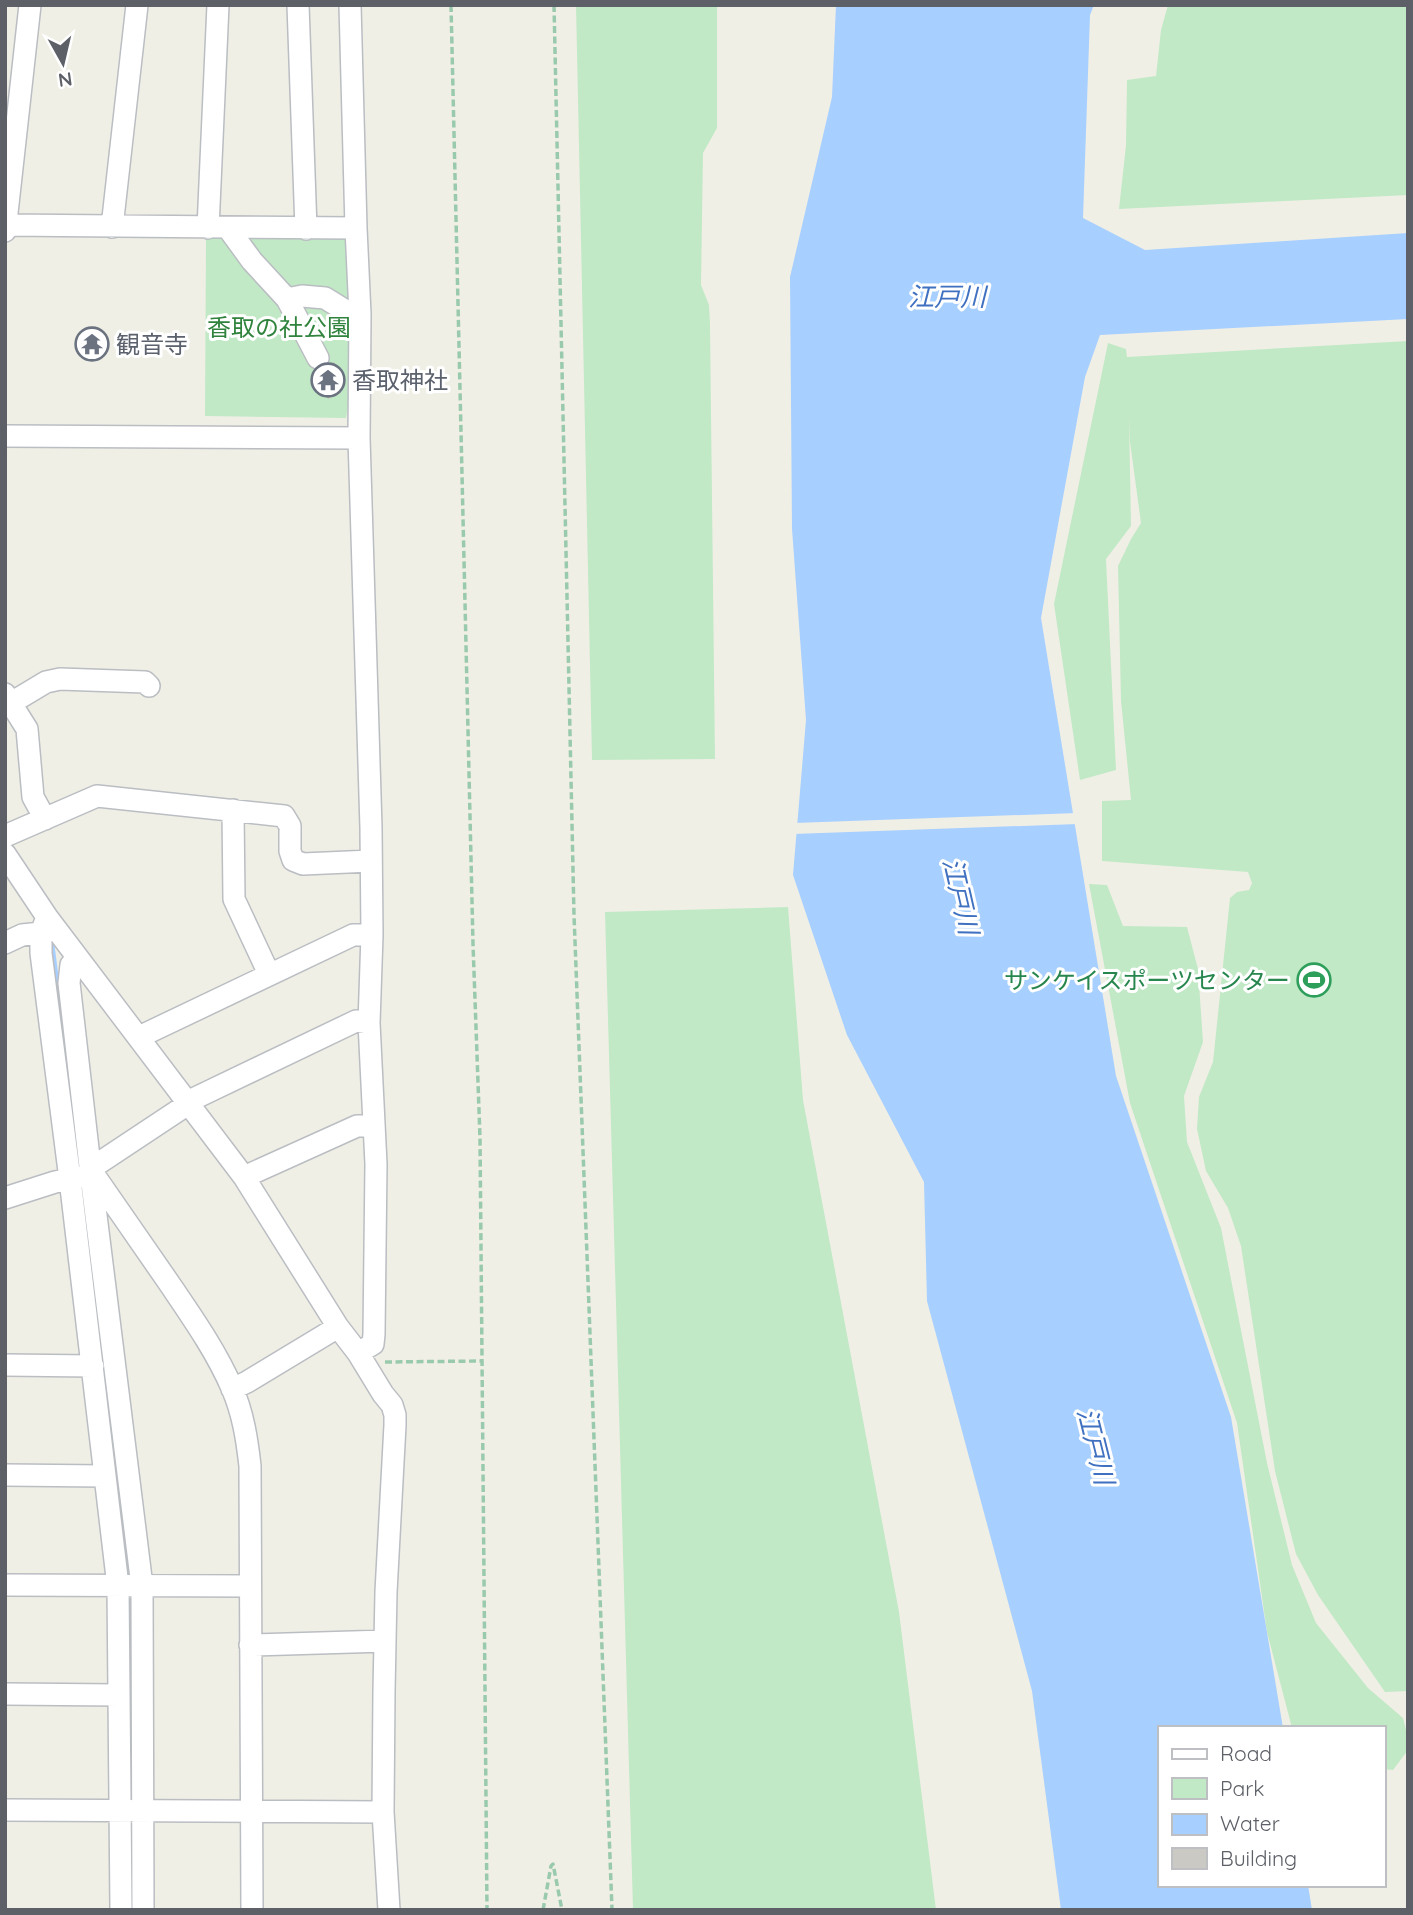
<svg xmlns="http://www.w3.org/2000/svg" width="1413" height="1915" viewBox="0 0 1413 1915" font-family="Quicksand,'Noto Sans JP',sans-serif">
  <rect width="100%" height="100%" fill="#f0efe6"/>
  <!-- green -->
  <path fill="#c1e9c6" d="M576 5H717V128L703 153 701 285 709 305 710 324 715 759 592 760Z
    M1168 5H1408V195L1119 209 1126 145 1127 80 1156 76 1161 30Z
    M206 236 350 237 352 381 346 418 205 416Z
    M1408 341V1691L1385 1692 1318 1595 1296 1554 1275 1471 1241 1246 1228 1208 1206 1171 1197 1129 1199 1097 1213 1062 1230 898 1237 892 1249 890 1252 883 1248 872 1102 861V801L1131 800 1121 701 1118 566 1131 539 1141 523 1130 442 1129 416 1131 526 1106 559 1116 770 1080 780 1054 604 1108 343 1126 349 1127 357Z
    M1089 884 1107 885 1123 926 1187 927 1198 969 1203 1042 1184 1096 1187 1142 1221 1228 1267 1463 1292 1565 1316 1623 1368 1688 1403 1718 1408 1738V1750L1393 1770 1383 1769V1728H1292L1267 1632 1237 1423 1130 1103Z
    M788 907 803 1100 899 1612 936 1910H633L605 912Z"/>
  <!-- water -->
  <path fill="#a7cfff" d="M836 5H1094L1090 15 1083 218 1145 250 1408 233V319L1100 335 1085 377 1041 618 1116 1076 1231 1417 1283 1728H1159V1885H1308L1312 1910H1061L1032 1691 927 1301 924 1182 847 1035 793 875 806 720 792 529 790 277 832 97Z"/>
  <!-- pier -->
  <path fill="#f0efe6" d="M1077 813 1078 824 793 834 794 823Z"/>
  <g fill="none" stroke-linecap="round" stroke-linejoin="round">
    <!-- stream -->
    <path stroke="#a7cfff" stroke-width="5" d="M51 937 71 1095"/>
  </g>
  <!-- building -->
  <path fill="#cbc9c3" d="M334 362 341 379 337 381 341 393 328 399 324 387H320L315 373Z"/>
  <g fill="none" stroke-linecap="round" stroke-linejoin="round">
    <defs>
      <path id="minor" d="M298 5 306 229
        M350 5 356 228 360 314 359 438 371 828 372 935 369 1023 376 1164 374 1334 373 1344 358 1353
        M6 225 356 228
        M112 227 137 5
        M208 228 218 5
        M228 228 252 261 287 299 318 358
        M5 231 30 5
        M287 299 302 296 325 298 346 311 360 314
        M5 436 359 438
        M5 694 27 729 33 797 45 819
        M11 703 46 682 60 679 145 682 149 686
        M233 810 234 899 269 974
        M5 836 97 796 284 816 290 826V851L293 860 303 864 371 861
        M5 854 47 917 244 1177 338 1327 358 1353 383 1394 392 1405 395 1415V1425L386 1592 384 1691 383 1812 389 1910
        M47 917 41 933V953L70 1179 118 1586 121 1910
        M5 943 22 935 41 933
        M79 960 71 965 69 983 91 1175 142 1586 143 1910
        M139 1037 353 935H372
        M187 1102 356 1021 369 1023
        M188 1104 90 1169C116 1207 143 1245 169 1283 192 1317 216 1351 232 1388 243 1413 247 1439 250 1466L252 1910
        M244 1177 357 1126H373
        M5 1198 55 1182 84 1176
        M5 1365 93 1366
        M232 1389 247 1382 338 1327
        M5 1475 105 1476
        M5 1585 250 1586
        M250 1645 385 1641
        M5 1694 119 1695
        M5 1810 383 1812"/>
    </defs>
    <!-- minor casing -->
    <use href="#minor" stroke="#babdc2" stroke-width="24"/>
    <!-- path -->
    <path stroke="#9acaad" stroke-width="3.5" stroke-dasharray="7 3.5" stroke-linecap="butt" d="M451 5 473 944 480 1138 487 1910
      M554 5 574 915 612 1910
      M385 1362 481 1361
      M543 1910 551 1866 553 1864 562 1910"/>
    <!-- minor -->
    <use href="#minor" stroke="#fff" stroke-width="21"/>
  </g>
  <!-- icons -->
  <defs>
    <symbol id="temple-ring" viewBox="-11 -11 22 22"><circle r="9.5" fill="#fff" stroke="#6b7280" stroke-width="1.5"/><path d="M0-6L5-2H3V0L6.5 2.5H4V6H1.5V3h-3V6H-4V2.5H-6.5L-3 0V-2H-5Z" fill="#6b7280"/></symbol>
    <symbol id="stadium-ring" viewBox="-11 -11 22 22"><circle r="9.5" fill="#fff" stroke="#2e9e5b" stroke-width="1.5"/><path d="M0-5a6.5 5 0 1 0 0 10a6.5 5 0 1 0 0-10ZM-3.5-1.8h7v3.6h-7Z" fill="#2e9e5b"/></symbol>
  </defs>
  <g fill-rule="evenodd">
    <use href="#temple-ring" x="73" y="325" width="38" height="38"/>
    <use href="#temple-ring" x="309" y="361" width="38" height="38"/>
    <use href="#stadium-ring" x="1295" y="961" width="38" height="38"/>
  </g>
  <g text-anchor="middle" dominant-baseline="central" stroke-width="6" stroke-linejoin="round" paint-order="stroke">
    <!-- park labels -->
    <g font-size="24" fill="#30833d" stroke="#fff">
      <text x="279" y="327">香取の社公園</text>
    </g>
    <!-- worship labels -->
    <g font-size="24" fill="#5b616d" stroke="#fff" text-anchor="start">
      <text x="116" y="344">観音寺</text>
      <text x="352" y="380">香取神社</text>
    </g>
    <!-- leisure labels -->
    <g font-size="24" fill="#27864d" stroke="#fff" text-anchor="end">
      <text x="1290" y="980">サンケイスポーツセンター</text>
    </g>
    <!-- water labels -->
    <g font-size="26" font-style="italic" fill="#4071c1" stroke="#fff">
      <text x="947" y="296">江戸川</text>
      <text transform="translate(961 896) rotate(77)">江戸川</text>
      <text transform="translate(1096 1446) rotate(76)">江戸川</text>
    </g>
  </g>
  <!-- border -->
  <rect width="1413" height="1915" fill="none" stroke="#5d6067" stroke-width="14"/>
  <!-- legend -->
  <rect x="1158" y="1726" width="228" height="161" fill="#ffffff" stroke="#bebfc2" stroke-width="2"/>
  <rect x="1172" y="1749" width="35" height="10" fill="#ffffff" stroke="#bebfc2" stroke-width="2"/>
  <text x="1220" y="1761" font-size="21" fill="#5d6067">Road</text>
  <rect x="1172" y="1778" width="35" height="21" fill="#c1e9c6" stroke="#bebfc2" stroke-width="2"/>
  <text x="1220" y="1796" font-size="21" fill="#5d6067">Park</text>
  <rect x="1172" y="1814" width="35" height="21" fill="#a7cfff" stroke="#bebfc2" stroke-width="2"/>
  <text x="1220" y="1831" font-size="21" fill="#5d6067">Water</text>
  <rect x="1172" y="1848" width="35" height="21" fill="#cbc9c3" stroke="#bebfc2" stroke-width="2"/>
  <text x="1220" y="1866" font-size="21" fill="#5d6067">Building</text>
  <!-- north arrow -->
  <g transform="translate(63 63) rotate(172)" stroke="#ffffff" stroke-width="5" paint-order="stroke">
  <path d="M0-5L12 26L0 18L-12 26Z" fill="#5d6067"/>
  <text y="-10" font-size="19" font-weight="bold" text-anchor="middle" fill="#5d6067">N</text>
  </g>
</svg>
